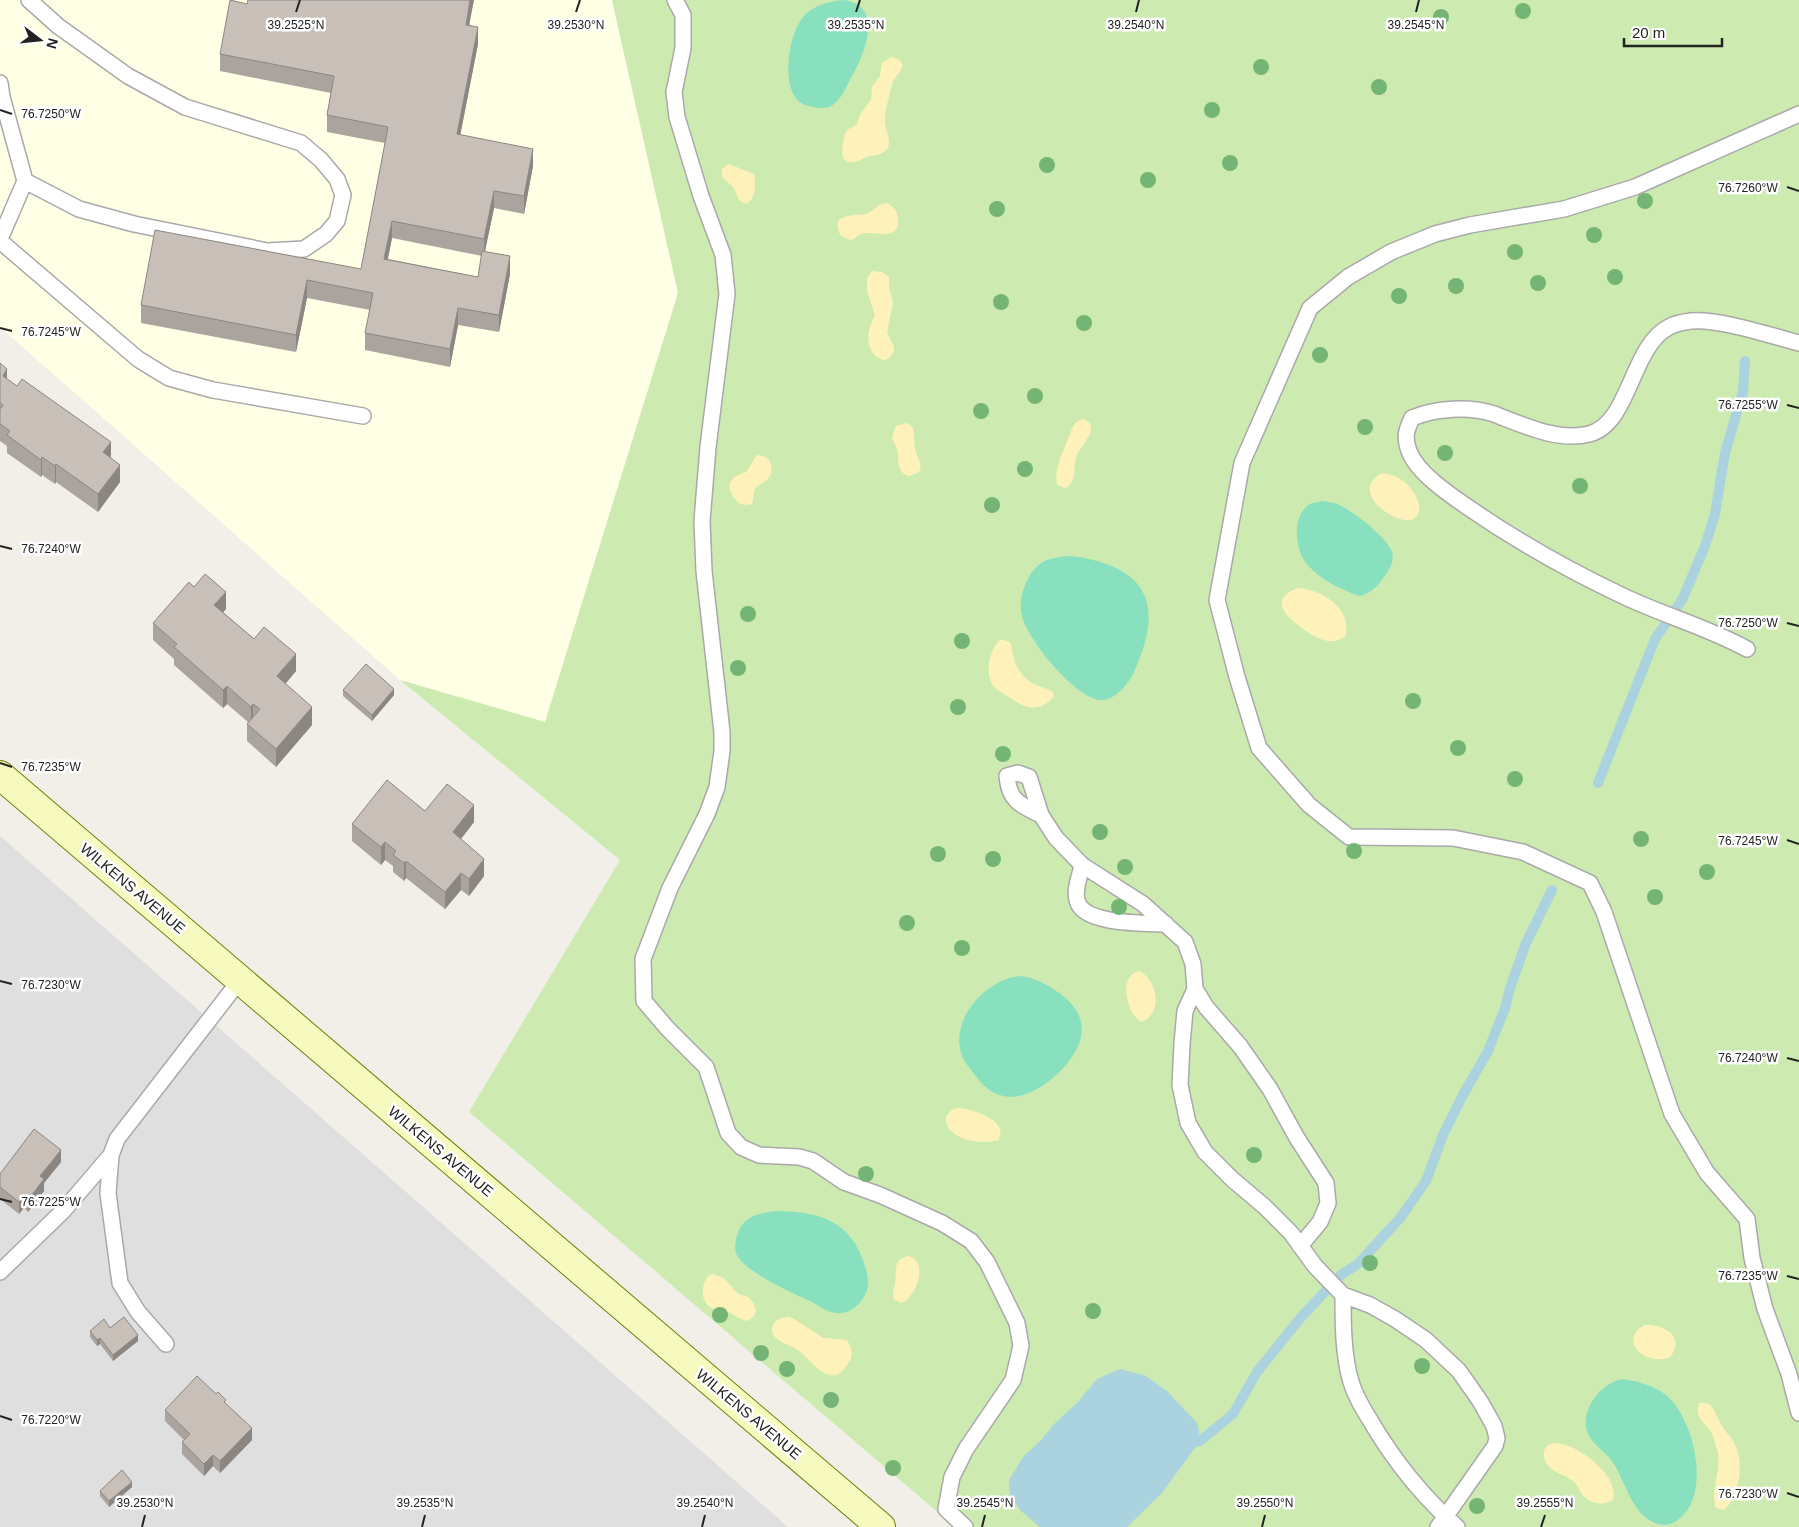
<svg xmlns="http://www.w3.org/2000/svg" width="1799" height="1527" viewBox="0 0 1799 1527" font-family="Arial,sans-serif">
  <rect width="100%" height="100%" fill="#f2efe9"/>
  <!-- residential -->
  <path fill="#e0dfdf" d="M0 836 788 1527H0Z"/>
  <!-- education -->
  <path fill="#ffffe5" d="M0 0H612L678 293 545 723 400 680 0 327Z"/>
  <!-- grass -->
  <path fill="#cdebb0" d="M612 0H1799V1527H955L469 1112 620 860 400 680 545 722 678 293Z"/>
  <!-- sand -->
  <path fill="#fff1ba" d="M891 57C914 62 896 74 893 82 891 87 890 93 889 97 887 103 884 119 885 124 887 135 895 148 880 154 876 156 872 155 869 156 861 159 856 164 847 162L843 158 842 150 844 137 847 130 856 125 861 113 871 100 872 87 880 76 882 63Z
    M729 164 754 174C756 184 756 197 747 204L739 200 734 188 722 177V169Z
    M887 203C894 207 897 211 898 218 901 241 877 232 865 233 860 233 856 238 851 240L841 236C828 213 854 216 866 214 874 212 875 204 887 203Z
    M872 271 882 272 889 277V287L893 303 887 332 894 347V352L888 359 883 360C864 353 866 331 875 316L867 291V278Z
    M1084 419C1102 427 1081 445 1077 455 1072 466 1078 481 1066 488L1057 485C1054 467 1062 455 1068 439 1072 429 1073 421 1084 419Z
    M907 423C917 428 913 438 915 448 917 460 930 473 908 476 895 470 900 460 897 449 896 445 893 442 892 437L896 426Z
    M759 455C769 457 773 464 771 474L767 480 755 488 752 504C739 509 731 496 729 485L734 477 747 471 756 456Z
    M1382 473C1388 474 1395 475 1400 479 1411 485 1427 507 1415 518 1403 530 1345 493 1382 473Z
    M1297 588C1321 589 1354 609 1345 637 1340 639 1336 642 1330 641 1317 641 1291 622 1284 611 1282 608 1282 603 1282 599L1289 592Z
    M1000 640H1004L1011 643C1013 661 1018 676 1034 684 1040 687 1047 688 1053 692L1054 696C1039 713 1027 709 1010 698 1005 694 999 692 994 687 984 675 989 650 1000 640Z
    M1139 971C1158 980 1163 1013 1142 1022 1127 1015 1117 976 1139 971Z
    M957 1108C971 1108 1011 1121 998 1140 981 1145 945 1140 946 1117L951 1110Z
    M908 1256C930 1260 916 1298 901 1303L894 1299C892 1293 894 1289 895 1283 897 1271 892 1260 908 1256Z
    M713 1274 724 1278 738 1294 749 1297 754 1304 756 1312 753 1317 747 1321C740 1319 734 1315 728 1312 723 1310 717 1310 712 1308 700 1303 701 1285 708 1276Z
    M790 1317 796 1320 823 1338 847 1340C851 1347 854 1354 849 1362 831 1393 814 1362 798 1350 790 1344 767 1340 773 1325 776 1319 783 1317 790 1317Z
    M1645 1325C1665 1324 1687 1338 1669 1358 1641 1365 1619 1338 1645 1325Z
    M1700 1403C1715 1401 1715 1416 1722 1426 1725 1431 1730 1436 1733 1441 1742 1457 1741 1474 1736 1490 1733 1498 1730 1505 1724 1510L1716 1508C1709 1492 1723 1469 1717 1449 1715 1443 1713 1435 1710 1430 1704 1422 1693 1415 1700 1403Z
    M1556 1443C1577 1444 1620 1475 1613 1500 1603 1506 1589 1504 1582 1494 1579 1490 1577 1484 1573 1481 1562 1472 1543 1472 1544 1452 1545 1445 1550 1444 1556 1443Z"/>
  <!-- pitch -->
  <path fill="#88e0be" d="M843 0C886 5 864 55 851 78 846 87 841 101 831 106 824 110 813 107 805 105 778 95 788 31 805 15 816 4 829 2 843 0Z
    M1322 501C1327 502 1332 502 1337 504 1352 510 1387 537 1392 552 1395 560 1389 571 1384 577 1378 586 1371 593 1360 596 1341 590 1319 579 1307 564 1295 550 1291 515 1310 504 1313 503 1318 502 1322 501Z
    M1072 556C1151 567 1165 607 1132 676 1126 686 1116 698 1104 700 1078 703 1027 639 1022 616 1019 603 1022 590 1028 579 1038 559 1052 557 1072 556Z
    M1019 976C1031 977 1040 981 1050 987 1084 1007 1093 1033 1066 1065 1041 1093 1002 1115 975 1075 970 1068 963 1061 961 1052 951 1018 986 980 1019 976Z
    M774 1211C814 1211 848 1218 863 1260 866 1270 870 1280 867 1290 863 1303 850 1315 836 1313 827 1312 819 1306 812 1302 794 1294 742 1271 736 1253 734 1246 736 1237 739 1230 747 1215 758 1214 774 1211Z
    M1624 1379C1639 1382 1653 1385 1666 1395 1694 1418 1712 1494 1679 1519 1673 1524 1666 1526 1658 1524 1632 1516 1627 1485 1614 1464 1608 1453 1595 1447 1589 1436 1577 1413 1601 1381 1624 1379Z"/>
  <!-- water -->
  <path fill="#aad3df" d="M1120 1369 1146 1376 1167 1391 1198 1424 1200 1441 1162 1493 1127 1527H1040L1021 1511 1010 1496 1009 1480 1023 1457 1041 1440 1056 1422 1078 1402 1097 1379Z"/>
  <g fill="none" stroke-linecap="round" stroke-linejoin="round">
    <!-- stream -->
    <path stroke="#aad3df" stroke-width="10" d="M1598 783 1655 639 1683 598 1705 546 1715 514 1725 453 1743 391 1745 361
      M1194 1442 1200 1441 1233 1414 1257 1372 1302 1316 1342 1274 1358 1264 1401 1217 1426 1181 1443 1135 1463 1095 1488 1051 1505 1008 1510 988 1526 943 1552 890"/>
    <defs>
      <path id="lane" d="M675 0 683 15V48L674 92 677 117 701 196 723 255 727 294 708 447 702 521 704 571 722 732V751L717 787 707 814 670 888 643 959 644 1001 667 1028 706 1067 728 1133 741 1147 759 1155 799 1157 813 1161 844 1182 880 1195 942 1223 971 1241 987 1262 1017 1323 1021 1346 1013 1380 966 1449 952 1477 946 1509 965 1527
        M0 83 2 97 25 181 0 239
        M1799 114 1635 187 1564 209 1470 225 1435 234 1391 252 1348 277 1310 308 1242 463 1217 600 1237 677 1259 748 1309 805 1349 837 1453 838 1523 852 1590 883 1604 912 1672 1114 1707 1173 1747 1219 1752 1258 1765 1309 1789 1374 1799 1413
        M25 181 79 209 134 224 267 251 304 249 326 234 337 221 343 195 337 179 321 160 301 143 185 107 128 76 58 26 29 0
        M0 241 138 359 169 378 213 390 363 416
        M1747 649C1707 627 1662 615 1621 595 1568 570 1517 541 1469 508 1450 495 1417 473 1409 451 1404 437 1406 431 1412 418 1436 408 1469 406 1494 414 1523 425 1558 442 1589 434 1630 424 1631 346 1669 327 1674 324 1684 322 1691 321 1717 318 1772 336 1799 343
        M1041 815C1020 805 1009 801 1007 776L1018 773 1029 777 1041 815 1056 838 1082 865 1143 904 1185 942 1193 964 1195 989 1185 1011 1182 1044 1180 1085 1188 1123 1205 1152 1232 1179 1265 1207 1291 1233 1315 1266 1343 1295 1370 1305 1395 1319 1426 1340 1459 1371 1480 1401 1494 1426 1497 1438 1495 1446 1438 1527
        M1082 865C1080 876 1074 889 1077 900 1082 925 1145 923 1166 924
        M1195 989 1206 1007 1240 1046 1270 1089 1297 1138 1326 1183 1328 1203 1320 1222 1300 1246
        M0 1272 63 1211 111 1155
        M1343 1295C1343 1323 1343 1355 1351 1382 1355 1395 1363 1409 1370 1420 1394 1461 1422 1496 1457 1527
        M166 1344 138 1312 120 1283 108 1193 111 1155 117 1139 240 980"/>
      <path id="secondary" d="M0 775 881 1527"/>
    </defs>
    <!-- lane casing -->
    <use href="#lane" stroke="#a9a9a9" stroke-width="18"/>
    <!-- secondary casing -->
    <use href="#secondary" stroke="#707d05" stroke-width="30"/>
    <!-- lane -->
    <use href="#lane" stroke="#fff" stroke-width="15"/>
    <!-- secondary -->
    <use href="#secondary" stroke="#f7fabf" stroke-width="28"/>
  </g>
  <!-- trees -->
  <g fill="#74b475">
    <circle cx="1523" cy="11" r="8"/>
    <circle cx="1441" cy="17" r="8"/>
    <circle cx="1261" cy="67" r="8"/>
    <circle cx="1379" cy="87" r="8"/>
    <circle cx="1212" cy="110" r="8"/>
    <circle cx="1230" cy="163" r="8"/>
    <circle cx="1047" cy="165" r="8"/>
    <circle cx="1148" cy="180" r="8"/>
    <circle cx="1645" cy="201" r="8"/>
    <circle cx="997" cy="209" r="8"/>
    <circle cx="1594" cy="235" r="8"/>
    <circle cx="1515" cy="252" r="8"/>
    <circle cx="1615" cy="277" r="8"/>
    <circle cx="1538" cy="283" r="8"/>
    <circle cx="1456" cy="286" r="8"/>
    <circle cx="1399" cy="296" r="8"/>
    <circle cx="1001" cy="302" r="8"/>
    <circle cx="1084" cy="323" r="8"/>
    <circle cx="1320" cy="355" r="8"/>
    <circle cx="1035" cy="396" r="8"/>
    <circle cx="981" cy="411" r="8"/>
    <circle cx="1365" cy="427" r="8"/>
    <circle cx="1445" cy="453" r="8"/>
    <circle cx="1025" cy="469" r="8"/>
    <circle cx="1580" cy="486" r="8"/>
    <circle cx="992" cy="505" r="8"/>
    <circle cx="748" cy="614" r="8"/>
    <circle cx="962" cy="641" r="8"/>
    <circle cx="738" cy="668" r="8"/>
    <circle cx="1413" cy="701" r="8"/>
    <circle cx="958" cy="707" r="8"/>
    <circle cx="1458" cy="748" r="8"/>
    <circle cx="1003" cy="754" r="8"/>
    <circle cx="1515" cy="779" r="8"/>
    <circle cx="1100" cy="832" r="8"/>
    <circle cx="1641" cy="839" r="8"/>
    <circle cx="1354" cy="851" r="8"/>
    <circle cx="938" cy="854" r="8"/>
    <circle cx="993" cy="859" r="8"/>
    <circle cx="1125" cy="867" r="8"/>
    <circle cx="1707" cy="872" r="8"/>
    <circle cx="1655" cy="897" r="8"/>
    <circle cx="1119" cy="907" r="8"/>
    <circle cx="907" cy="923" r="8"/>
    <circle cx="962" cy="948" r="8"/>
    <circle cx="1254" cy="1155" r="8"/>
    <circle cx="866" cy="1174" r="8"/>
    <circle cx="1370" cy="1263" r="8"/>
    <circle cx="1093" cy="1311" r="8"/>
    <circle cx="720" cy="1315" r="8"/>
    <circle cx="761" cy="1353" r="8"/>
    <circle cx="1422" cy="1366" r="8"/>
    <circle cx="787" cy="1369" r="8"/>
    <circle cx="831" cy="1400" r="8"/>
    <circle cx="893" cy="1468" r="8"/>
    <circle cx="1477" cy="1506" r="8"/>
  </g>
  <!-- wall -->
  <path fill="#aba49e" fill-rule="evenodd" d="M247 4 469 25 478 44 460 135 533 166 524 214 494 208 485 251 510 274 499 332 458 325 450 367 365 350V333L370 310 307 298 296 352 141 323V305L361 269 385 143 327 132V115L331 93 220 71V54ZM392 238 482 256 478 277 388 259Z
    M0 363 7 379 111 458 120 482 98 512 56 482 55 484 42 475 41 477 7 453V446L0 441Z
    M194 587 226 609 223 612 254 639 296 671 285 684 312 725 276 767 247 741V724L248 722 227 704 223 708 174 665V659L153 640V623Z
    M343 690 394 695 372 721 343 696Z
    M425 811 474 822 461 839 484 876 469 896 461 890 445 909 406 878 404 881 393 872V866L385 860 381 865 352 841V824Z
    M61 1162 44 1183V1191L28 1212 24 1208 19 1214 0 1199V1174Z
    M110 1328 138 1341 113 1361 100 1344 97 1346 90 1337V1331Z
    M226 1404 252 1440 220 1473 213 1466 204 1476 182 1454V1442L184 1440 165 1421V1410Z
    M132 1487 109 1507 100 1496V1491Z"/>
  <!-- shaded-wall -->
  <path fill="#8b8681" d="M470 0H474L466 42V25Z
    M478 27V44L457 152V134Z
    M533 149V166L524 214V196Z
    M494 191V208L484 256V239Z
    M392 221V238L384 276V259Z
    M510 256V274L499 332V315Z
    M307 280V298L296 352V335Z
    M458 308V325L450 367V349Z
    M7 369V386L3 376Z
    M111 442V459L103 452Z
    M42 457V475L41 477V460Z
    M56 464V482L55 484V466Z
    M120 465V482L98 512V494Z
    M226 592V609L214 622V605Z
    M296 654V671L277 694V676Z
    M227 686V704L223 708V690Z
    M394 689V695L372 721V715Z
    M253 704V721L251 725V707Z
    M312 707V725L276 767V749Z
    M474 805V822L453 849V832Z
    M385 842V860L381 865V847Z
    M484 859V876L469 896V879Z
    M406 861V878L404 881V863Z
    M461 873V890L445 909V892Z
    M61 1150V1162L44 1183V1191L28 1212V1200L40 1176Z
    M24 1197V1208L19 1214V1202Z
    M138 1335V1341L113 1361V1355Z
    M100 1338V1344L97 1346V1340Z
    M252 1428V1440L220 1473V1461Z
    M213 1455V1466L204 1476V1464Z
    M132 1482V1487L109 1507V1501Z"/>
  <!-- building -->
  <path fill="#c7bfb8" stroke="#8b8681" d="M230 0 247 4 248 0H470L466 25 478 27 457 134 533 149 524 196 494 191 484 239 392 221 384 259 478 277 482 251 510 256 499 315 458 308 450 349 365 333 373 293 307 280 296 335 141 305 155 230 361 269 388 127 327 115 334 76 220 54Z
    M0 363 7 369 3 376 17 386 22 379 111 442 103 452 120 465 98 494 56 464 55 466 42 457 41 460 7 435 10 431 0 424V409L3 405 0 403Z
    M205 574 226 592 214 605 254 639 264 627 296 654 277 676 312 707 276 749 247 724 260 709 253 704 251 707 227 686 223 690 174 647 177 644 153 623 189 582 194 587Z
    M366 664 394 689 372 715 343 690Z
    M387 780 425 811 447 784 474 805 453 832 484 859 469 879 461 873 445 892 406 861 404 863 393 855 396 851 385 842 381 847 352 824Z
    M34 1129 61 1150 40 1176 44 1179 28 1200 24 1197 19 1202 0 1187V1174Z
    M124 1317 138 1335 113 1355 100 1338 97 1340 90 1331 104 1319 110 1328Z
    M197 1376 216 1394 218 1392 226 1400 224 1402 252 1428 220 1461 213 1455 204 1464 182 1442 190 1434 165 1410Z
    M122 1470 132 1482 109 1501 100 1491Z"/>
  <!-- ticks -->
  <path fill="none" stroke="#222" stroke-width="2" d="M296 12 300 0M576 12 580 0M856 12 860 0M1136 12 1139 0M1416 12 1419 0M0 110 12 114M1787 187 1799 191M0 328 12 331M1787 405 1799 408M0 546 12 549M1787 623 1799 626M0 763 12 767M1787 840 1799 844M0 981 12 984M1787 1058 1799 1061M0 1199 12 1202M1787 1276 1799 1279M0 1416 12 1420M1787 1493 1799 1497M142 1527 145 1515M422 1527 425 1515M702 1527 705 1515M982 1527 985 1515M1262 1527 1265 1515M1541 1527 1545 1515"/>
  <g text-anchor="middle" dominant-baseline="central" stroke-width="5" stroke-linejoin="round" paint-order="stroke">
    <!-- street labels -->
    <g font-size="15" fill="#222" stroke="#fff">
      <text transform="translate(133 888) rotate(40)">WILKENS AVENUE</text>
      <text transform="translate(441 1151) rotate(40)">WILKENS AVENUE</text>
      <text transform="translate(749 1414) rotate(40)">WILKENS AVENUE</text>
    </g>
  </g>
  <g font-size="12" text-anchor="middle" fill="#222" stroke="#fff" stroke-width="5" stroke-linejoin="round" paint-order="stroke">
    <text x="296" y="29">39.2525°N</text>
    <text x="576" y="29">39.2530°N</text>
    <text x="856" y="29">39.2535°N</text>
    <text x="1136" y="29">39.2540°N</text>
    <text x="1416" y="29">39.2545°N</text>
    <text x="51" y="118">76.7250°W</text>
    <text x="1748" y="192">76.7260°W</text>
    <text x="51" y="336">76.7245°W</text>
    <text x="1748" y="409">76.7255°W</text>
    <text x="51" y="553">76.7240°W</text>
    <text x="1748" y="627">76.7250°W</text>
    <text x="51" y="771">76.7235°W</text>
    <text x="1748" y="845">76.7245°W</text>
    <text x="51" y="989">76.7230°W</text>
    <text x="1748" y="1062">76.7240°W</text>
    <text x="51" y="1206">76.7225°W</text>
    <text x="1748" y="1280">76.7235°W</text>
    <text x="51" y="1424">76.7220°W</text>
    <text x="1748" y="1498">76.7230°W</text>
    <text x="145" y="1507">39.2530°N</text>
    <text x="425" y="1507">39.2535°N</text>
    <text x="705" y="1507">39.2540°N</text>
    <text x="985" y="1507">39.2545°N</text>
    <text x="1265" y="1507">39.2550°N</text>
    <text x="1545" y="1507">39.2555°N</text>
  </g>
  <!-- north arrow -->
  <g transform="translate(40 40) rotate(106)" stroke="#ffffff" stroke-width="4" paint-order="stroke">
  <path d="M0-4L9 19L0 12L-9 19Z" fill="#222222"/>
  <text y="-8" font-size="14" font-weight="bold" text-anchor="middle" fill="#222222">N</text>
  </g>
  <!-- scale -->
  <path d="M1624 38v8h98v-8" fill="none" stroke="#222222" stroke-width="2.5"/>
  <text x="1632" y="38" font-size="15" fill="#222222" stroke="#ffffff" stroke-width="4" paint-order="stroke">20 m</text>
</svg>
